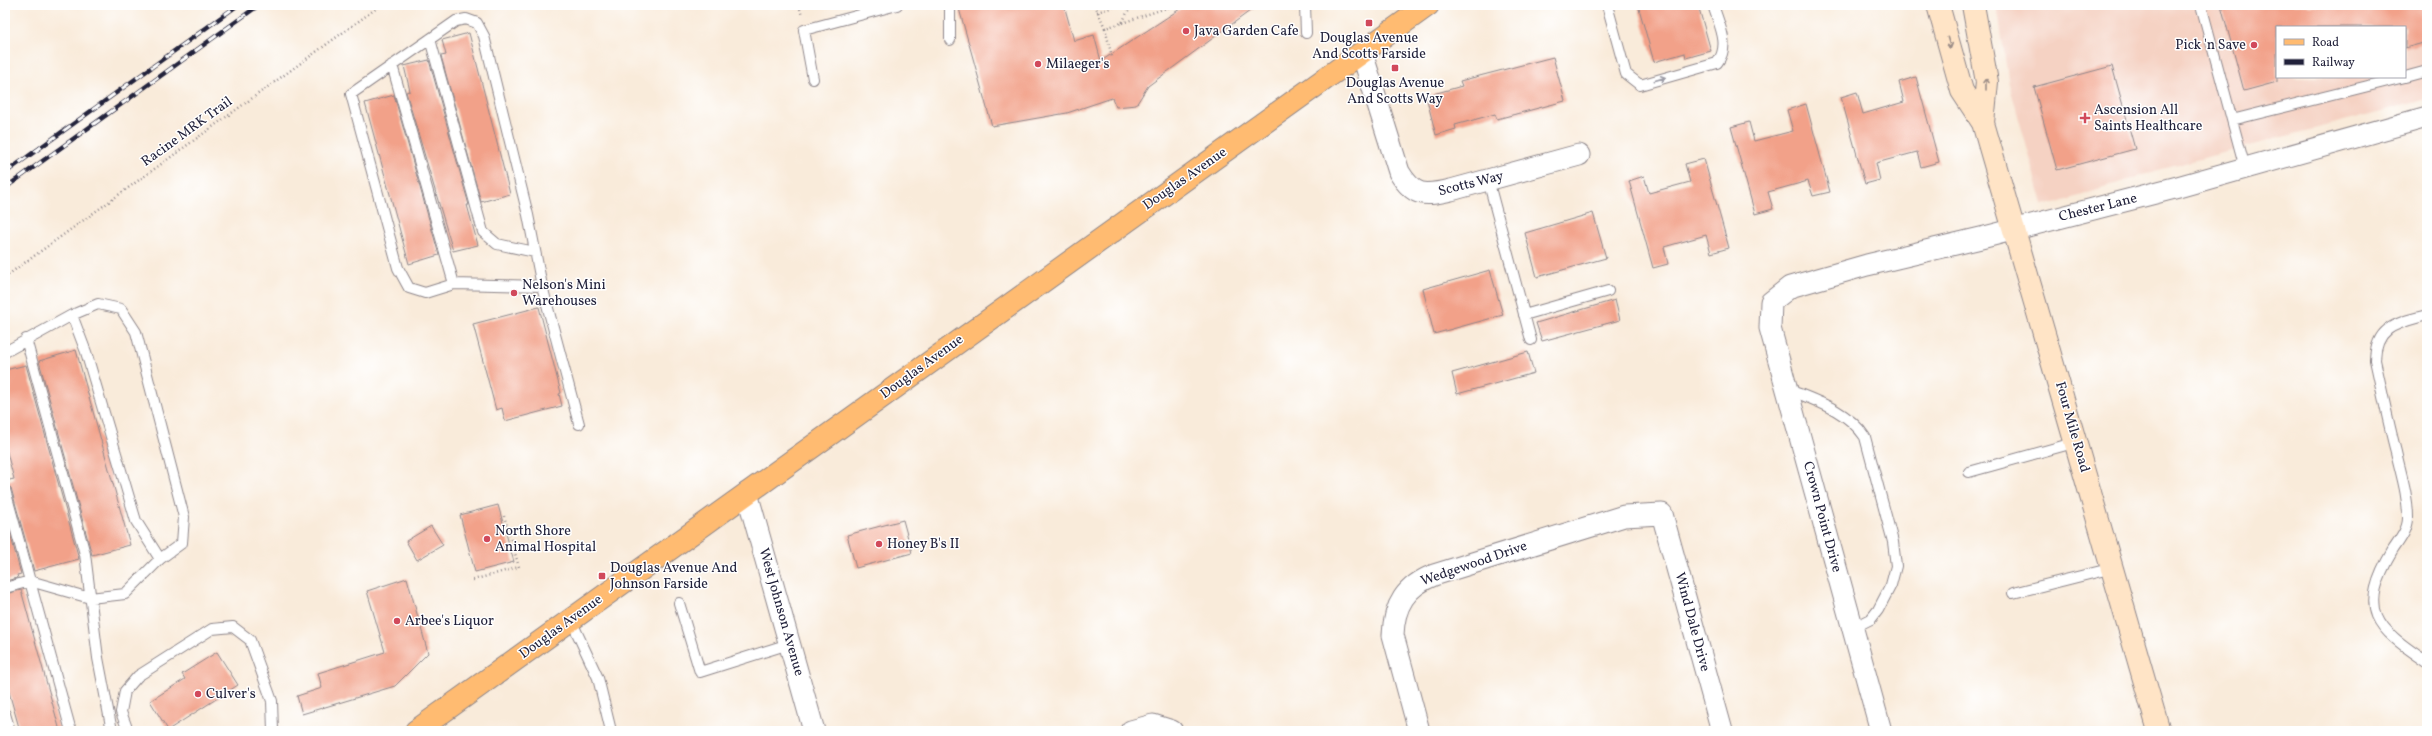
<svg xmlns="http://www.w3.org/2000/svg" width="2432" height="736" viewBox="0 0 2432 736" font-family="Vollkorn,serif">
  <rect width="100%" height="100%" fill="#fff"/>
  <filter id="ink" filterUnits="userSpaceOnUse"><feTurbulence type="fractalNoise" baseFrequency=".025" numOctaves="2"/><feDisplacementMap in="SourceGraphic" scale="8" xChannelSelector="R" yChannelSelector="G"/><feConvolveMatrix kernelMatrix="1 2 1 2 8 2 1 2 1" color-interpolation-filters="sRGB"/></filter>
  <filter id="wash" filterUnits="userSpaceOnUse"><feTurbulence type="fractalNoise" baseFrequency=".012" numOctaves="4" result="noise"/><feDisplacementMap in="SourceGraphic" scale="16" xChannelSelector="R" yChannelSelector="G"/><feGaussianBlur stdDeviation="0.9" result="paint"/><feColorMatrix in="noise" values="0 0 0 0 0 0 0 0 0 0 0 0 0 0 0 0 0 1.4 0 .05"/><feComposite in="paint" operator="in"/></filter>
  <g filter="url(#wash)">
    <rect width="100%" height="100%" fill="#f9ebda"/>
    <!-- built -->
    <path fill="#f5d2c3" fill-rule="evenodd" d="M1997 5H2427V99L2162 169 2055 204H2043L2009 84ZM2277 27H2405V77H2277Z"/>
    <g id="blocks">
      <!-- building -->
      <path fill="#f2a189" d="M958 5H1064L1074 41 1094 35 1101 61 1186 5H1258L1148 86 1136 105 1116 107 1112 98 1067 113 992 126Z
        M1638 5H1698L1711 51 1686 58 1685 53 1654 62Z
        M2221 5H2427V42L2405 48V27H2277V82L2244 91Z
        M469 33 510 194 481 202 441 56 446 55 442 40Z
        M1553 57 1565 101 1497 119 1495 114 1455 125 1456 129 1436 135 1426 96 1462 86 1460 81Z
        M429 60 469 205H467L478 245 453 251 406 92 410 91 404 66Z
        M2112 66 2135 149 2057 170 2034 87Z
        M1916 77 1939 162 1921 167 1917 152 1876 163 1880 180 1865 184 1841 97 1857 92 1863 114 1904 102 1899 82Z
        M394 95 439 255 409 264 365 103Z
        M1806 104 1830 192 1813 196 1808 181 1768 192 1773 209 1755 214 1731 127 1749 122 1754 141 1793 131 1787 110Z
        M1704 159 1729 248 1711 253 1706 235 1664 247 1668 264 1653 268 1629 181 1644 176 1649 193 1690 182 1685 164Z
        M1593 213 1606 258 1537 277 1525 233Z
        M1490 270 1503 315 1434 334 1423 289Z
        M1615 300 1620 320 1542 341 1536 323Z
        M539 307 561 393 559 394 562 406 505 421 502 408 496 410 473 324Z
        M76 350 130 545 92 555 39 361Z
        M1528 352 1534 373 1457 394 1452 373Z
        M26 365 79 559 34 571 11 488 5 484V481L14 479 5 445V370Z
        M498 505 514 562 475 572 460 515Z
        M5 515 21 574 17 575 18 578 5 581Z
        M903 520 912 553 856 568 847 535Z
        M431 526 443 545 417 560 406 541Z
        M407 578 428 653 395 686 302 714 297 696 322 688 318 673 385 652 367 591Z
        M21 590 60 731H20L5 678V594Z
        M217 652 238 685 168 730 150 701 185 679 182 674Z"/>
    </g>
  </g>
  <g filter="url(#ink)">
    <use href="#blocks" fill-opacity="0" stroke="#8e868a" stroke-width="1"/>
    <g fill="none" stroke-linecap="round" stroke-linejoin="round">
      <defs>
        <path id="service" d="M1305 5 1306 33
          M1607 5 1626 74 1640 85 1717 63C1731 45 1719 25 1713 5
          M2201 5 2245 168
          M430 39 483 232 497 244 535 252
          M950 40V5
          M392 65 454 284
          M2405 77 2427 71
          M813 79 804 30 897 5
          M2232 120 2404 77
          M1488 180 1531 340
          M542 286 528 215 484 36 477 23 466 19 456 21 351 94 398 268 409 288 425 293 454 284 542 286 579 424
          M72 315 86 352 136 521 160 559
          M1524 315 1608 291
          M2427 315C2399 323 2376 325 2375 360 2382 391 2388 422 2396 452 2401 474 2408 495 2408 518 2408 530 2399 541 2393 550 2357 611 2375 627 2427 662
          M26 339 85 554 98 658 112 731
          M5 352 72 315 98 304 121 309 136 332 184 517 182 543 160 559 125 594 90 598 30 581 5 588
          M1787 389C1816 401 1847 410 1865 437L1893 542 1896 566 1891 585 1878 610 1871 619 1853 628
          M1969 472 2077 442
          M5 490 71 731
          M2013 593 2113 568
          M679 603 700 672 789 644
          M571 620 598 678 611 731
          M5 714 10 731
          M128 731 121 712 125 691 138 676 212 629 233 627 250 640 272 701 273 731"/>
        <path id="minor" d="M1362 53 1399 172C1414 197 1424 196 1451 190L1579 155
          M747 493 814 731
          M1131 731 1153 725 1172 731
          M1419 731 1393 635C1394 605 1406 586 1434 575L1624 516 1662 514 1722 731
          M1881 731 1770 328 1771 302 1790 287 1867 265 1985 237 2178 187 2427 117"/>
        <path id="secondary" d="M1938 5 1962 91 1983 123 2159 731
          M1973 5 1987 82 1983 123"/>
        <path id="primary" d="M416 731 1428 5"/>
      </defs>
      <!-- service casing -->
      <use href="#service" stroke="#8e868a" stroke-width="12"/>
      <!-- minor casing -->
      <use href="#minor" stroke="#8e868a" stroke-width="23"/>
      <!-- secondary casing -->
      <use href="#secondary" stroke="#8e868a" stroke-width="24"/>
      <!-- primary casing -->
      <use href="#primary" stroke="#8e868a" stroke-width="24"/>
      <!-- path -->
      <path stroke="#8e868a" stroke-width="2.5" stroke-dasharray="1 3" stroke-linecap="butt" d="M799 5 802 16
        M1095 5 1105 28 1122 23 1131 5
        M1097 12 1120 5
        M1122 23 1175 5
        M1105 28 1112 57
        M5 277 381 5
        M473 580 519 567 504 516"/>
      <!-- service -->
      <use href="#service" stroke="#fff" stroke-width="10"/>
      <!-- minor -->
      <use href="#minor" stroke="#fff" stroke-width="21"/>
      <!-- secondary -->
      <use href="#secondary" stroke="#ffe4c6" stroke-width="22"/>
      <!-- primary -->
      <use href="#primary" stroke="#ffbb71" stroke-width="22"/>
      <defs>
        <path id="rail" d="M5 173 238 5
          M5 188 259 5"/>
      </defs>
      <!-- rail casing -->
      <use href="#rail" stroke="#22223b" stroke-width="4.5"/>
      <!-- rail -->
      <use href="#rail" stroke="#fff" stroke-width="3" stroke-dasharray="9" stroke-linecap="butt"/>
    </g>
    <!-- one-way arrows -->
    <defs><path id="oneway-shaft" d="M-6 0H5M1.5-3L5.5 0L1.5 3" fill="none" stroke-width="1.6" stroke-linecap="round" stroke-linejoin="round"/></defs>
    <g stroke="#9c8d87">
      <use href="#oneway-shaft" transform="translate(1949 43) rotate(74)"/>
      <use href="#oneway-shaft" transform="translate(1986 84) rotate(-90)"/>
    </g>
    <use stroke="#9c9ca7" href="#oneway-shaft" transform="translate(1660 79) rotate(-16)"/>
  </g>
  <!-- markers -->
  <g fill="#d1495b" stroke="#fff" stroke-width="1.5">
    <rect x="1365" y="19" width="8" height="8" rx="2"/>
    <circle cx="1186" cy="31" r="4"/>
    <circle cx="2254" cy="45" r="4"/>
    <circle cx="1038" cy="64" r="4"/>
    <rect x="1391" y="64" width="8" height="8" rx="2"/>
    <path d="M2083 112h4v4h4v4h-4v4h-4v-4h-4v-4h4z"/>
    <circle cx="514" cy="293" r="4"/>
    <circle cx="487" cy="539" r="4"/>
    <circle cx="879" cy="544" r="4"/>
    <rect x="598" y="572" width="8" height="8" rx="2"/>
    <circle cx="397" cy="621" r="4"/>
    <circle cx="198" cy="694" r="4"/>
  </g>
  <g text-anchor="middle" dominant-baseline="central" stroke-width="3" stroke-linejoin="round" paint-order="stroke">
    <!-- poi labels -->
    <g font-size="14" fill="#22223b" stroke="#fff" text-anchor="start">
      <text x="1194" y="31">Java Garden Cafe</text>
      <text x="1369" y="38" text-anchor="middle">Douglas Avenue<tspan x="1369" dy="16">And Scotts Farside</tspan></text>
      <text x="2246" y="45" text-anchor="end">Pick 'n Save</text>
      <text x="1046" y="64">Milaeger's</text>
      <text x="1395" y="83" text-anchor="middle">Douglas Avenue<tspan x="1395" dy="16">And Scotts Way</tspan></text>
      <text x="2094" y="110">Ascension All<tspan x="2094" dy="16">Saints Healthcare</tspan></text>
      <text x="522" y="285">Nelson's Mini<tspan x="522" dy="16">Warehouses</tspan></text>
      <text x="495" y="531">North Shore<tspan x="495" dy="16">Animal Hospital</tspan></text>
      <text x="887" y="544">Honey B's II</text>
      <text x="610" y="568">Douglas Avenue And<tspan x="610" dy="16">Johnson Farside</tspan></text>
      <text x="405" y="621">Arbee's Liquor</text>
      <text x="206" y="694">Culver's</text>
    </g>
    <!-- street labels -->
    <g font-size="14" fill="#22223b" stroke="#fff">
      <text transform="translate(187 132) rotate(-36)">Racine MRK Trail</text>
      <text transform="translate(1185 179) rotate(-35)">Douglas Avenue</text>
      <text transform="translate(1471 184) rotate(-14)">Scotts Way</text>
      <text transform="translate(2098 208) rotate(-14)">Chester Lane</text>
      <text transform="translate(922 367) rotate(-36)">Douglas Avenue</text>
      <text transform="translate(2072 427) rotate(74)">Four Mile Road</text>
      <text transform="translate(1822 517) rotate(75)">Crown Point Drive</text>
      <text transform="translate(1474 564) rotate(-19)">Wedgewood Drive</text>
      <text transform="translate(781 612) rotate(74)">West Johnson Avenue</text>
      <text transform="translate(1692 622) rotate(75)">Wind Dale Drive</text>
      <text transform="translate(561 627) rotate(-36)">Douglas Avenue</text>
    </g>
  </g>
  <!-- margin -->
  <rect width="2432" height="736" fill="none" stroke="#fff" stroke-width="20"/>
  <!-- legend -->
  <rect x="2276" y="26" width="130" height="52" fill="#ffffff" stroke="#a7a7b1"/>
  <rect x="2284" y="39" width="20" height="6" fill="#ffbb71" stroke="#a7a7b1"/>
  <text x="2312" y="46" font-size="12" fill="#22223b">Road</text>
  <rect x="2284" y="59" width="20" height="6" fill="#22223b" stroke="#a7a7b1"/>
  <text x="2312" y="66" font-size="12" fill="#22223b">Railway</text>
</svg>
